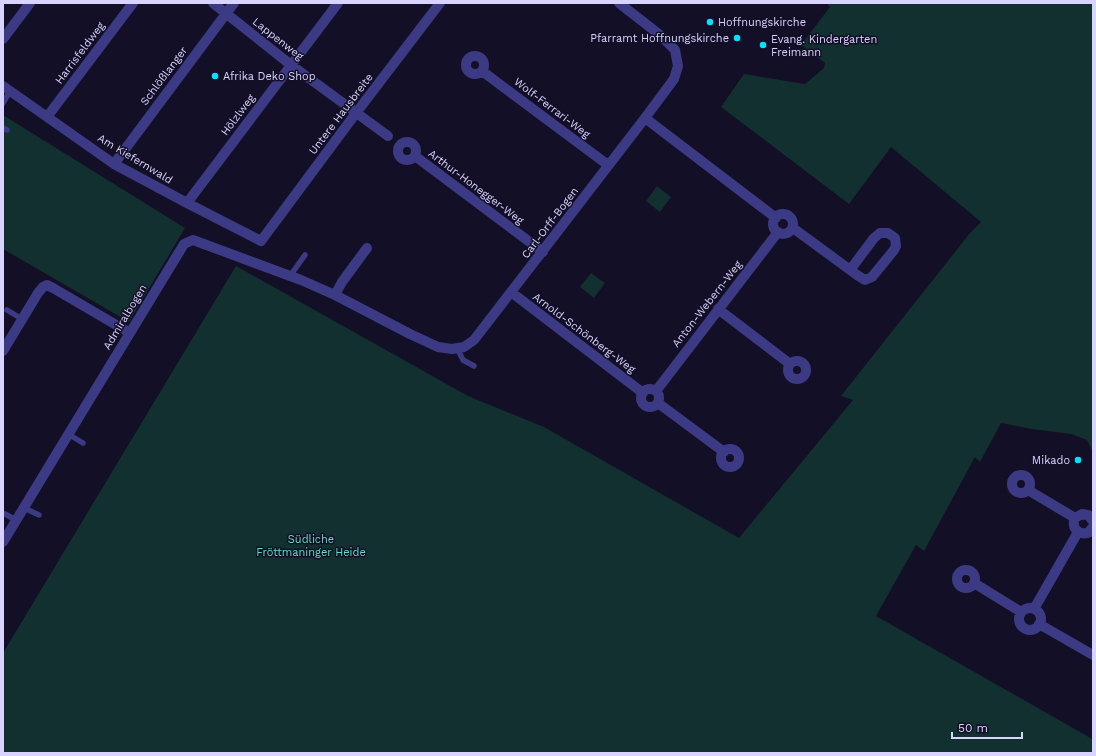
<svg xmlns="http://www.w3.org/2000/svg" width="1096" height="756" viewBox="0 0 1096 756" font-family="'Work Sans',sans-serif">
  <rect width="100%" height="100%" fill="#130f26"/>
  <!-- green -->
  <path fill="#12302f" d="M826 3H1093V452L1087 440 1071 434 1032 429 1001 423 980 462 975 457 924 551 916 545 876 616 1087 736 1093 740V753H3V653L236 266 468 396 544 427 739 538 853 400 841 396 970 233 981 222 891 147 849 204 721 107 744 74 805 84 824 68 825 63 801 45 830 7Z
    M3 115 185 228 129 322 3 249Z
    M657 186 671 197 660 212 646 201Z
    M591 273 605 283 594 298 580 287Z"/>
  <g fill="none" stroke-linecap="round" stroke-linejoin="round">
    <!-- service -->
    <path stroke="#3d3a85" stroke-width="5.5" d="M3 103 10 91
      M3 128 7 130
      M290 276 305 255
      M7 310 22 319
      M457 348 463 360 474 366
      M68 434 83 443
      M24 508 39 515
      M5 514 16 520"/>
    <!-- minor -->
    <path stroke="#3d3a85" stroke-width="10" d="M213 3 291 65 388 136
      M3 39 30 3
      M466 65a9 9 0 1 1 18 0a9 9 0 1 1-18 0Z
      M482 71 608 165
      M3 86 114 164 187 203 261 241 356 113 440 3
      M47 117 133 3
      M645 118 776 218
      M398 151a9 9 0 1 1 18 0a9 9 0 1 1-18 0Z
      M415 156 543 252
      M114 164 234 3
      M187 203 338 3
      M773 224a10 10 0 1 1 20 0a10 10 0 1 1-20 0Z
      M793 228 857 275 865 280 872 277 894 250 896 246 895 238 888 233H880L874 238 850 270
      M511 292 643 393
      M335 295 342 282 367 248
      M718 309 790 364
      M3 351 38 293 43 287 47 285 53 288 130 333
      M788 370a9 9 0 1 1 18 0a9 9 0 1 1-18 0Z
      M641 398a9 9 0 1 1 18 0a9 9 0 1 1-18 0Z
      M656 391 778 232
      M658 403 724 452
      M721 458a9 9 0 1 1 18 0a9 9 0 1 1-18 0Z
      M1012 484a9 9 0 1 1 18 0a9 9 0 1 1-18 0Z
      M1028 490 1075 518
      M1093 521 1088 515 1082 514 1075 518C1071 528 1078 535 1088 533L1093 527
      M3 542 184 244 193 240 301 280 335 295 410 334 438 347 452 349 464 347 474 340 645 118 674 79 678 66 675 50 660 35 619 3
      M957 579a9 9 0 1 1 18 0a9 9 0 1 1-18 0Z
      M974 583 1021 612
      M1019 619a11 11 0 1 1 22 0a11 11 0 1 1-22 0Z
      M1034 609 1078 532
      M1039 624 1093 655"/>
  </g>
  <!-- markers -->
  <g fill="#00e5ff" stroke="#130f26" stroke-width="1.5">
    <circle cx="710" cy="22" r="4"/>
    <circle cx="737" cy="38" r="4"/>
    <circle cx="763" cy="45" r="4"/>
    <circle cx="215" cy="76" r="4"/>
    <circle cx="1078" cy="460" r="4"/>
  </g>
  <g text-anchor="middle" dominant-baseline="central" stroke-width="3" stroke-linejoin="round" paint-order="stroke">
    <!-- poi labels -->
    <g font-size="11" fill="#d9d4ff" stroke="#130f26" text-anchor="start">
      <text x="718" y="22">Hoffnungskirche</text>
      <text x="729" y="38" text-anchor="end">Pfarramt Hoffnungskirche</text>
      <text x="771" y="39">Evang. Kindergarten<tspan x="771" dy="13">Freimann</tspan></text>
      <text x="223" y="76">Afrika Deko Shop</text>
      <text x="1070" y="460" text-anchor="end">Mikado</text>
    </g>
    <!-- street labels -->
    <g font-size="11" fill="#d9d4ff" stroke="#130f26">
      <text transform="translate(278 39) rotate(38)">Lappenweg</text>
      <text transform="translate(80 53) rotate(-53)">Harrisfeldweg</text>
      <text transform="translate(164 76) rotate(-53)">Schlößlanger</text>
      <text transform="translate(552 108) rotate(37)">Wolf-Ferrari-Weg</text>
      <text transform="translate(341 114) rotate(-53)">Untere Hausbreite</text>
      <text transform="translate(238 115) rotate(-53)">Hölzlweg</text>
      <text transform="translate(135 159) rotate(31)">Am Kiefernwald</text>
      <text transform="translate(476 187) rotate(37)">Arthur-Honegger-Weg</text>
      <text transform="translate(550 223) rotate(-53)">Carl-Orff-Bogen</text>
      <text transform="translate(707 304) rotate(-52)">Anton-Webern-Weg</text>
      <text transform="translate(125 317) rotate(-59)">Admiralbogen</text>
      <text transform="translate(584 333) rotate(37)">Arnold-Schönberg-Weg</text>
    </g>
    <!-- park labels -->
    <g font-size="11" fill="#5fe0c0" stroke="#130f26">
      <text x="311" y="539">Südliche<tspan x="311" dy="13">Fröttmaninger Heide</tspan></text>
    </g>
  </g>
  <!-- border -->
  <rect width="1096" height="756" fill="none" stroke="#d9d4ff" stroke-width="8"/>
  <!-- scale -->
  <path d="M952 732v6h70v-6" fill="none" stroke="#d9d4ff" stroke-width="2"/>
  <text x="958" y="732" font-size="12" fill="#d9d4ff" stroke="#130f26" stroke-width="3" paint-order="stroke">50 m</text>
</svg>
